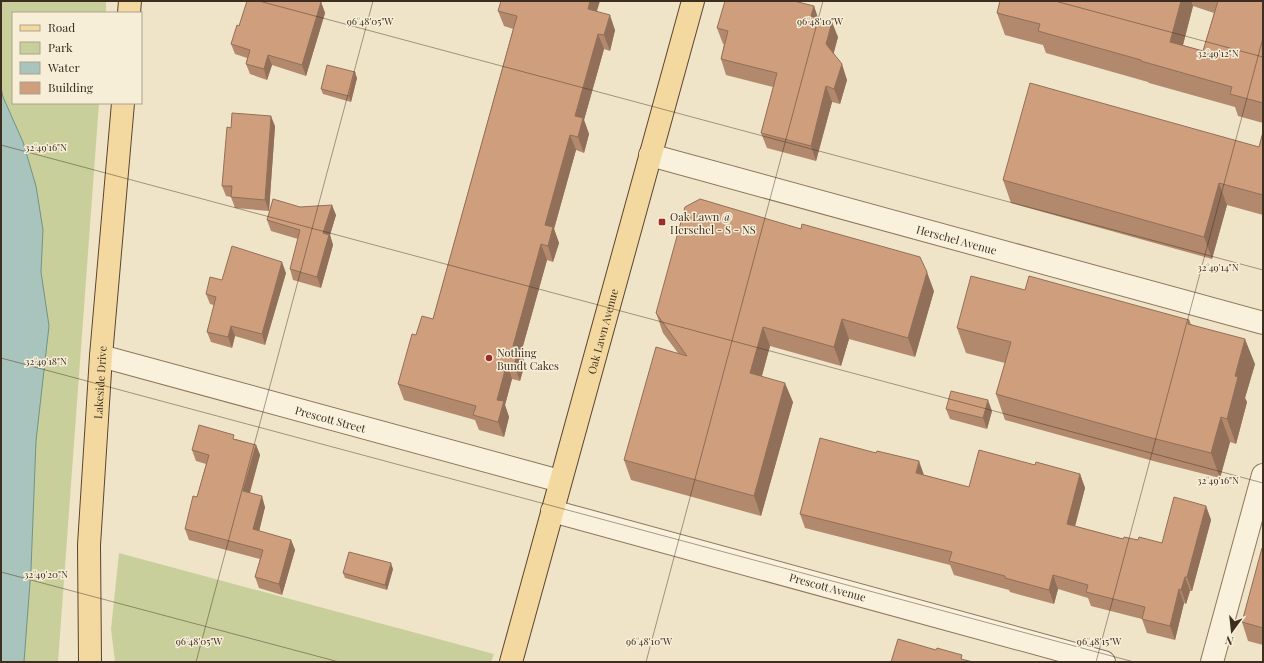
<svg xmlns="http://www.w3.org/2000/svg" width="1264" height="663" viewBox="0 0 1264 663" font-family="'Playfair Display',serif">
  <rect width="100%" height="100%" fill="#f0e4c8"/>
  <!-- green -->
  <path fill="#c9cf9b" d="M1 1H106V13H13V103H99L58 662H1Z
    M119 553 494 654 491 662H115L111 629Z"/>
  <!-- water -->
  <path fill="#a9c4bc" stroke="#6f938a" d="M1 88 3 97 23 142 36 186 43 230 41 272 49 326 36 441 31 569 24 662H1Z"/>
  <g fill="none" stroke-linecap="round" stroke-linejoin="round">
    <defs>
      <g id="minor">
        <path id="s1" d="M650 155 1263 323"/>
        <path id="s2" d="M101 356 560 481"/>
        <path id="s3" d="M552 511 1104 662"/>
        <path d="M1212 662 1263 475"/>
      </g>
      <g id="major">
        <path d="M129 13 130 1"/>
        <path id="s4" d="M90 662 89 545 101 356 123 103"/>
        <path id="s5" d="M511 662 693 1"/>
      </g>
    </defs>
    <!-- minor casing -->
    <use href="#minor" stroke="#8d765c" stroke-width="24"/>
    <!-- major casing -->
    <use href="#major" stroke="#5b4430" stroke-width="24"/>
    <!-- minor -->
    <use href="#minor" stroke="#faf1dc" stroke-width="22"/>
    <!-- major -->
    <use href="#major" stroke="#f3d9a0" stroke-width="22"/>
  </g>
  <!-- wall -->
  <path fill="#b2896c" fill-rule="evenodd" d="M1000 1H1263V123L1238 116 1235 107 1149 83 1148 82 1046 53 1043 45 1005 35 997 13ZM1193 6 1214 13 1203 51 1183 45Z
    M321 2 325 13 306 76 272 65 267 80 250 74 246 64 247 58 235 54 231 44 239 26Z
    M814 6 818 18 838 37 833 54 847 80 840 104 832 102 816 161 767 148 761 133 773 87 726 75 721 59 724 44H723L717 28Z
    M498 11H597L615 30 610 51 604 49 584 120 589 134 584 153 576 150 554 229 559 243 553 262 547 260 521 353 525 363 520 381 512 379 505 405 509 417 504 437 479 430 475 420 404 400 398 384 416 335 433 319 513 29 504 26Z
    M357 78 351 102 323 94 321 89Z
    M275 126 269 211 235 208 231 197 226 196 222 186Z
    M1263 132V215L1227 205 1212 259 1011 203 1003 180 1259 147Z
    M300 207 336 215 330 235 333 245 321 288 293 280 290 269 298 239 271 231 267 220Z
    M286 273 265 345 235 336 232 348 211 342 207 332 214 305 210 304 206 294 222 280Z
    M1025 290 1189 320 1191 324 1255 364 1245 398 1247 402 1236 444 1230 442 1220 478 1157 462 1005 420 996 394 1005 363 966 353 957 328Z
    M934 291 915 357 849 339 841 366 770 346 762 376 793 402 761 516 631 480 624 460 678 353 663 333 656 313Z
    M946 409 992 411 987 429 950 419Z
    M236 439 256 445 260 455 250 493 265 507 259 531 291 540 295 550 282 595 259 588 255 577 260 559 189 540 185 529 197 497 206 464 196 461 192 450Z
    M1035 465 1080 474 1085 488 1075 526 1123 539 1162 543 1206 506 1211 520 1192 591H1190L1186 604 1184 603 1175 640 1147 633 1142 619 1091 606 1088 598 1058 589 1054 604 1010 592 1009 590 954 575 950 565 805 528 800 514 924 475 969 487Z
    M1263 548V645L1248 641 1242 622Z
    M393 569 387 590 345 578 343 573Z"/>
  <!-- shaded-wall -->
  <path fill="#916f58" d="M590 1H600L593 24 588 9Z
    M1181 1H1191L1193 6 1178 64 1170 42Z
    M321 2 325 13 306 76 302 65Z
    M814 6 819 21 811 16Z
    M610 15 615 30 610 51 604 35Z
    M832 22 838 37 832 60 826 44Z
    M598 34 604 49 584 120 589 134 584 153 578 137 575 116Z
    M268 55 272 65 267 80 264 69Z
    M842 64 847 80 840 104 834 89Z
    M355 72 357 78 351 102 349 96Z
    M826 86 832 102 816 161 811 146Z
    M271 116 275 126 269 211 265 200Z
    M570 135 576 150 554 229 559 243 553 262 548 246 545 225Z
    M1219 183 1227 205 1212 259 1204 237Z
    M332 205 336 215 330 235 333 245 321 288 317 277 323 233Z
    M541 244 547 260 521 353 525 363 520 381 514 365 513 346Z
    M282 262 286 273 265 345 262 334Z
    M927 272 934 291 915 357 908 338Z
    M842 319 849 339 841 366 834 347Z
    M231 326 235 336 232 348 228 337Z
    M763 327 770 346 757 393 750 373Z
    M1245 339 1255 364 1245 398 1247 402 1236 444 1227 419 1235 376Z
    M507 363 512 379 505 405 509 417 504 437 498 422 497 400Z
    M785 383 793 402 761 516 754 496Z
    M988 400 992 411 987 429 983 418Z
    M1221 417 1230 442 1220 478 1211 453Z
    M256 445 260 455 247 502 243 491Z
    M919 461 924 475 916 473Z
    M1080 474 1085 488 1072 538 1067 524Z
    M262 496 265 507 257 540 253 529Z
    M1206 506 1211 520 1192 591 1187 577Z
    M291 540 295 550 282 595 279 584Z
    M391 563 393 569 387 590 385 585Z
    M1053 575 1058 589 1054 604 1049 590Z
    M1185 577 1190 591 1186 604 1181 590Z
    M1179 589 1184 603 1175 640 1170 626Z"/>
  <!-- building -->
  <path fill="#cf9f7d" stroke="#916f58" d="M247 1H318L321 2 302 65 268 55 264 69 246 64 250 50 231 44 237 25 239 26Z
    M501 1H590L588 9 610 15 604 35 598 34 575 116 583 118 578 137 570 135 545 225 553 227 548 246 541 244 513 346 519 348 514 365 507 363 497 400 504 401 498 422 473 415 476 406 398 384 412 334 416 335 422 316 433 319 517 16 498 11Z
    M725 1H794L814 6 811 16 832 22 826 44 842 64 834 89 826 86 811 146 761 133 777 73 721 59 728 31 717 28Z
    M1000 1H1181L1170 42 1203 51 1218 1H1263V103L1230 94 1232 87 1141 61V60L1038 31 1040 24 997 13Z
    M327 65 355 72 349 96 321 89Z
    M1030 83 1259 147 1263 132V195L1219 183 1204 237 1003 180Z
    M232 113 271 116 265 200 231 197 232 186H222L227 127 231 128Z
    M273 199 300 207 332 205 323 233 329 235 317 277 290 269 300 230 267 220Z
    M700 199 801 229 802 224 920 257 927 272 908 338 842 319 834 347 763 327 750 373 785 383 754 496 624 460 656 347 687 356 656 313 685 207Z
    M232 246 282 262 262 334 231 326 228 337 207 332 216 297 206 294 210 277 222 280Z
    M971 276 1025 290 1029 276 1189 320 1188 324 1245 339 1235 376 1238 377 1227 419 1221 417 1211 453 1148 437 996 394 1011 342 957 328Z
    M951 391 988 400 983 418 946 409Z
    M199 425 234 435 233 439 256 445 243 491 262 496 253 529 291 540 279 584 255 577 263 550 185 529 193 496 197 497 209 455 192 450Z
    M820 438 876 453 877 451 919 461 916 473 969 487 979 450 1035 465 1036 462 1080 474 1067 524 1123 539 1124 537 1138 540 1139 537 1162 543 1174 497 1206 506 1187 577H1185L1181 590 1179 589 1170 626 1142 619 1145 607 1086 592 1088 585 1053 575 1049 590 1005 578V576L949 561 952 552 800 514Z
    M1262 548H1263V628L1242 622Z
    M349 552 391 563 385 585 343 573Z
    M898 639 936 650 937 648 962 655 961 659 973 662H891Z"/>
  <!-- ticks -->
  <path fill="none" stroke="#3d2e20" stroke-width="1" stroke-opacity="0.45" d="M259 1 1263 270M1055 1 1263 57M1 145 1263 483M1 358 1134 662M1 572 339 662M196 662 373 1M646 662 823 1M1096 662 1263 38"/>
  <!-- markers -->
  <g fill="#9e2a2b" stroke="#f7eed8" stroke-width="1.5">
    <rect x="658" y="218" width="8" height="8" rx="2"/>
    <circle cx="489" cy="358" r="4"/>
  </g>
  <g text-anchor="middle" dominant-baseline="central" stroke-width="3" stroke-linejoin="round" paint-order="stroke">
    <!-- poi labels -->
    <g font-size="11" fill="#3d2e20" stroke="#f7eed8" text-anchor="start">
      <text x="670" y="216">Oak Lawn @<tspan x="670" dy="13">Herschel - S - NS</tspan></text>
      <text x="497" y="352">Nothing<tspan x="497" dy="13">Bundt Cakes</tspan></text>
    </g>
    <!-- street labels -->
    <g font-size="11" fill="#3d2e20" stroke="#f7eed8">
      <text stroke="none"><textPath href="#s1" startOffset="318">Herschel Avenue</textPath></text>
      <text stroke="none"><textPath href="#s5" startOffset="343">Oak Lawn Avenue</textPath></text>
      <text stroke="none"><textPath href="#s4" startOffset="280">Lakeside Drive</textPath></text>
      <text stroke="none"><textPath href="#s2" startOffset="238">Prescott Street</textPath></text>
      <text stroke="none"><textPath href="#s3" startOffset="286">Prescott Avenue</textPath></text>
    </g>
  </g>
  <g font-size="10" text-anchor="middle" fill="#3d2e20" stroke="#f7eed8" stroke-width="3" stroke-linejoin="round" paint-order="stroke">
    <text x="370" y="25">96°48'05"W</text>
    <text x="820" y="25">96°48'10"W</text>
    <text x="1218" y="57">32°49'12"N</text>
    <text x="46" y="151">32°49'16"N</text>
    <text x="1218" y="271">32°49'14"N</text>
    <text x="46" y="365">32°49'18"N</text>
    <text x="1218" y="484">32°49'16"N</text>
    <text x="46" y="578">32°49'20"N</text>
    <text x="199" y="645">96°48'05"W</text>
    <text x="649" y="645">96°48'10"W</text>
    <text x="1099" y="645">96°48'15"W</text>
  </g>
  <!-- border -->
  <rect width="1264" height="663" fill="none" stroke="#3d2e20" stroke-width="4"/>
  <!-- legend -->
  <rect x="12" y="12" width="130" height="92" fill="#f7eed8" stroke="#ada18e"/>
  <rect x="20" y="25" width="20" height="6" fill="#f3d9a0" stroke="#ada18e"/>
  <text x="48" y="32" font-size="12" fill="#3d2e20">Road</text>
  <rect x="20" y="42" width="20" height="12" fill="#c9cf9b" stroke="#ada18e"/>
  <text x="48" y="52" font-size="12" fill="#3d2e20">Park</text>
  <rect x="20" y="62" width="20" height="12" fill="#a9c4bc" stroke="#ada18e"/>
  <text x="48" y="72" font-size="12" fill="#3d2e20">Water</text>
  <rect x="20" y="82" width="20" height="12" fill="#cf9f7d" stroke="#ada18e"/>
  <text x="48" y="92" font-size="12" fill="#3d2e20">Building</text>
  <!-- north arrow -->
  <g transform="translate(1232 631) rotate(195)" stroke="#f7eed8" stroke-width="3" paint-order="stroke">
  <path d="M0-3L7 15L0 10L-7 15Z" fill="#3d2e20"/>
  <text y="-6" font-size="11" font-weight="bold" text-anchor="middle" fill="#3d2e20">N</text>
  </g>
</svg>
